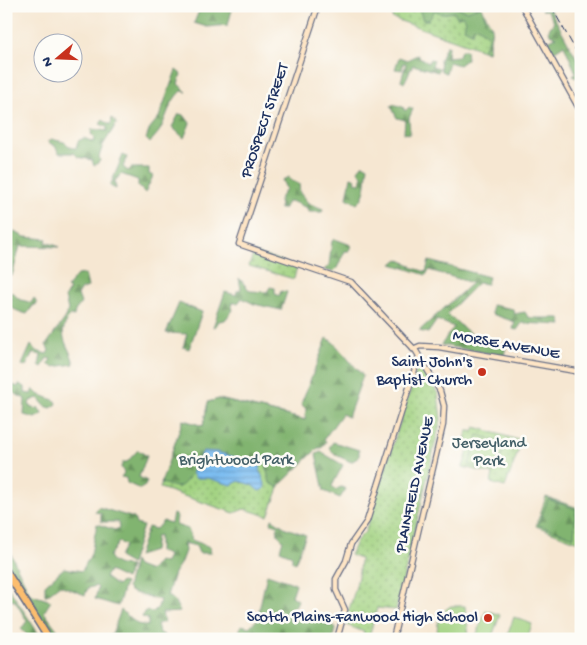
<svg xmlns="http://www.w3.org/2000/svg" width="587" height="645" viewBox="0 0 587 645" font-family="'Gochi Hand',sans-serif">
  <defs>
    <pattern id="green-dots" width="8" height="8" patternUnits="userSpaceOnUse" patternTransform="scale(1.25)"><rect width="8" height="8" fill="#a2d281"/><path d="M2 2h.1M6 6h.1" fill="none" stroke="#83ab6d" stroke-width="1.8" stroke-linecap="round"/></pattern>
    <pattern id="forest-firs" width="22" height="20" patternUnits="userSpaceOnUse" patternTransform="scale(1.25)"><rect width="22" height="20" fill="#81b46f"/><path d="M5 1l3.5 6h-7zM16 11l3.5 6h-7z" fill="#69935e"/></pattern>
    <pattern id="water-rules" width="6" height="5" patternUnits="userSpaceOnUse" patternTransform="scale(1.25)"><rect width="6" height="5" fill="#7cbdf1"/><path d="M0 2.5h6" fill="none" stroke="#659ac6"/></pattern>
  </defs>
  <rect width="100%" height="100%" fill="#fdfcf7"/>
  <filter id="ink" filterUnits="userSpaceOnUse"><feTurbulence type="fractalNoise" baseFrequency=".02" numOctaves="2"/><feDisplacementMap in="SourceGraphic" scale="10" xChannelSelector="R" yChannelSelector="G"/><feConvolveMatrix kernelMatrix="1 2 1 2 8 2 1 2 1" color-interpolation-filters="sRGB"/></filter>
  <filter id="wash" filterUnits="userSpaceOnUse"><feTurbulence type="fractalNoise" baseFrequency=".0096" numOctaves="4" result="noise"/><feDisplacementMap in="SourceGraphic" scale="20" xChannelSelector="R" yChannelSelector="G"/><feGaussianBlur stdDeviation="1.12" result="paint"/><feColorMatrix in="noise" values="0 0 0 0 0 0 0 0 0 0 0 0 0 0 0 0 0 1.4 0 .05"/><feComposite in="paint" operator="in"/></filter>
  <g filter="url(#wash)">
    <rect width="100%" height="100%" fill="#f6e7d2"/>
    <!-- green -->
    <path fill="url(#green-dots)" stroke="#5e8070" d="M396 6H481L492 27 488 52 392 18Z
      M254 252 297 266 294 279 249 266Z
      M418 366H421L438 394 441 419 396 610 377 608 370 634 380 639H362L364 632 344 624C351 603 359 582 360 559L350 555 357 540 365 532Z
      M219 399 306 420 268 516 244 509 234 513 160 488 183 420 203 426 208 402Z
      M475 427 522 441 505 487 491 483 493 474 463 467 470 444 464 443 467 431H473Z
      M546 497 581 509V543L536 526Z"/>
    <!-- forest -->
    <path fill="url(#forest-firs)" stroke="#4e7266" d="M201 6 212 10 215 6H233L228 25 207 27 194 23Z
      M453 6 467 11 481 6 487 23 492 27 488 52 483 50 488 38 487 34 476 26 472 32 464 28 466 20 463 16 457 17 454 12 441 14 435 10 429 20H423L419 9 415 7Z
      M540 6H548L581 66V76L575 78 573 76 576 73 564 45 552 53 546 42 556 37 550 34 549 29 554 22 547 10H542Z
      M446 46H448L447 57 459 56 461 50H466L467 59 459 65 449 62 446 73 441 71 440 60Z
      M417 55 428 63 430 59 434 60 432 66 439 68 438 72 413 65 404 83 401 81 406 63H403L402 70 395 69 399 57 407 60Z
      M176 70 181 74 178 84 187 92 181 91C169 102 167 117 160 130 157 135 153 138 150 143L146 139 150 128 159 117Z
      M393 104 403 107 405 111 409 107 413 109 409 118 410 134 404 133 405 120 397 118 391 106Z
      M179 114 184 115 190 123 184 138 172 127Z
      M112 118 117 123 103 145 99 157 100 161 94 166 92 160 78 157 74 153H59L55 146 48 142 51 139 64 142 72 148H76L78 141 84 138 93 142 95 138 91 134 92 129 107 131V127L100 124 103 120 108 124H111Z
      M123 155 127 157 123 167 128 171 131 168H149V174L153 176 145 193 138 186V180L121 174 115 181 116 189 110 186Z
      M363 164 368 167C365 180 368 195 357 204L347 198 351 177 356 179 355 182 360 183 362 176 358 170Z
      M289 177 290 180 299 184 300 193 308 203 323 209 322 212H308L307 208 291 201 288 202 284 209H280L279 200 286 189 282 180Z
      M6 228 25 237 47 239 46 242 60 247 20 246 12 276 6 274Z
      M335 239 351 245 349 251H345L337 268 333 272 324 270 329 265 332 241Z
      M398 259 411 265V267L426 272 429 261 489 277 487 284 478 283 447 314 472 335 469 339 475 343 478 339 490 346H506L504 356 441 345 454 327 437 320 428 333 419 331 472 283 429 270 426 275 392 264Z
      M85 274 88 287 80 290 78 295 81 303 75 311 74 316H69C56 339 69 343 74 364L53 367 48 364 51 359 47 358 42 367 39 365 41 355 33 353 26 366 22 365 31 345 36 351 47 354 49 350 46 345 64 320 68 310 65 297 70 289 67 287 77 275Z
      M239 278 250 291 267 292 270 287 275 288V294L279 296 281 291 287 292 281 310 254 304 242 298 238 303H231L233 310 225 320 219 321 216 326 213 327 225 292 236 295 237 291 241 289Z
      M6 292 14 293C18 302 23 299 31 303L34 298 37 304 33 306 27 314C19 312 12 309 6 304L13 300 6 297Z
      M179 303 202 312 189 349 183 347 187 334 166 333Z
      M492 305 513 309 514 314 525 312 528 317 532 318H560L562 325 522 323 517 330 513 329 515 322 492 314Z
      M327 338 334 343 363 376 348 417 342 414 324 439 326 441 322 448H318L278 487 270 483 264 460 258 461 253 467H243L203 451C199 459 187 487 177 487 173 487 166 484 161 483L183 420 203 426 208 402 219 399 305 420 306 409 301 404Z
      M19 384 25 387V393L31 394 33 389 38 394 56 401 57 404 51 408 45 406 38 398 30 401 29 405 36 409 38 407 42 414 35 418 24 415 25 399 10 391 13 385 18 387Z
      M333 442 359 450V457L351 462 336 455 329 448Z
      M138 450 147 456 139 477 147 481 145 486 140 489 127 483 126 478 121 477 124 473 121 467 123 462H127Z
      M321 452 343 465 332 486 335 490 341 487 346 489 340 498 324 491 316 454Z
      M548 499 576 509 574 537 538 525Z
      M98 507 134 518 136 524 143 526 131 564 119 557 125 545 119 542 109 556C113 565 122 566 131 566L126 579 109 571 105 577 117 586 121 582 125 583 118 606 95 599 98 588 96 586 88 588 85 595 60 585 47 595H45V585L64 568 82 571 91 554 97 524 115 530 119 528 118 522H101V513L95 512Z
      M173 514 177 516 176 525 188 529 192 540 210 547 211 553H199L196 546 184 543 185 551 180 564 174 573 167 596 174 600 180 612 162 613 164 622 157 624 159 632 164 635 162 639H110L121 610 137 624 148 626V619L142 617 145 611 153 612 158 607 160 600 131 592 127 588 134 561 137 566 150 571 158 561 165 563 168 555 159 551V535L156 536 154 551 138 556 148 527 156 529 163 521 171 523Z
      M272 519 286 528 306 535 295 563 292 561V555L280 550 283 540 278 535 277 525 271 523Z
      M6 544 30 594 51 601 44 612 64 639H52L30 607 6 563Z
      M267 574 296 584 292 596 298 600 296 605 286 611 290 621 316 620 336 627 333 639H238L241 625 249 627 257 620Z
      M6 584 42 639H26L28 636 21 629 27 621 15 601 6 599Z"/>
    <!-- pitch -->
    <path fill="#a2d281" stroke="#5e8070" d="M478 435 506 444 496 470 469 465Z
      M451 606H465L469 637 467 638 438 639C436 625 438 613 451 606Z
      M486 610 500 615 491 639H475Z
      M514 617 532 624 527 639H506Z"/>
    <!-- water -->
    <path fill="url(#water-rules)" stroke="#4c76a8" d="M203 451 217 452 238 458 237 464 243 467 246 464 253 467 258 460 261 461 260 471 265 484 264 489 259 491 252 485 239 481 231 485 208 478H195L192 473Z"/>
  </g>
  <g filter="url(#ink)">
    <g fill="none" stroke-linecap="round" stroke-linejoin="round">
      <defs>
        <path id="secondary" d="M318 6 239 244 351 282 416 351 440 391 444 406 443 425 393 639
          M522 6 581 112
          M580 6 581 8
          M413 349 420 346 439 347 581 372
          M337 639 345 610 336 590V579L346 561 351 544 367 521 419 356"/>
        <path id="highway" d="M6 571 49 639"/>
      </defs>
      <!-- secondary casing -->
      <use href="#secondary" stroke="#686f87" stroke-width="7"/>
      <!-- highway casing -->
      <use href="#highway" stroke="#686f87" stroke-width="9"/>
      <!-- secondary -->
      <use href="#secondary" stroke="#fee5c5" stroke-width="4.5"/>
      <!-- highway -->
      <use href="#highway" stroke="#fcbd6e" stroke-width="6"/>
      <!-- rail -->
      <path stroke="#1b2f5e" stroke-width="1" stroke-dasharray="8 4" stroke-linecap="butt" d="M551 6 581 60"/>
    </g>
  </g>
  <!-- markers -->
  <g fill="#c8321e" stroke="#fdfcf7" stroke-width="2">
    <circle cx="482" cy="372" r="5"/>
    <circle cx="488" cy="618" r="5"/>
  </g>
  <g text-anchor="middle" dominant-baseline="central" stroke-width="5" stroke-linejoin="round" paint-order="stroke">
    <!-- street labels -->
    <g font-size="16" fill="#1b2f5e" stroke="#fdfcf7">
      <text transform="translate(266 121) rotate(-71)">PROSPECT STREET</text>
      <text transform="translate(506 346) rotate(10)">MORSE AVENUE</text>
      <text transform="translate(416 485) rotate(-78)">PLAINFIELD AVENUE</text>
    </g>
    <!-- poi labels -->
    <g font-size="16" fill="#1b2f5e" stroke="#fdfcf7" text-anchor="end">
      <text x="472" y="363">Saint John's<tspan x="472" dy="18">Baptist Church</tspan></text>
      <text x="478" y="618">Scotch Plains-Fanwood High School</text>
    </g>
    <!-- park labels -->
    <g font-size="16" fill="#446068" stroke="#fdfcf7">
      <text x="489" y="444">Jerseyland<tspan x="489" dy="18">Park</tspan></text>
      <text x="236" y="461">Brightwood Park</text>
    </g>
  </g>
  <!-- margin -->
  <rect width="587" height="645" fill="none" stroke="#fdfcf7" stroke-width="25"/>
  <!-- north arrow -->
  <g transform="translate(58 58) rotate(251)"><circle r="24" fill="#fdfcf7" stroke="#a3aaba"/>
  <path d="M0-4L9 19L0 12L-9 19Z" fill="#c8321e"/>
  <text y="-8" font-size="14" font-weight="bold" text-anchor="middle" fill="#1b2f5e">N</text>
  </g>
</svg>
